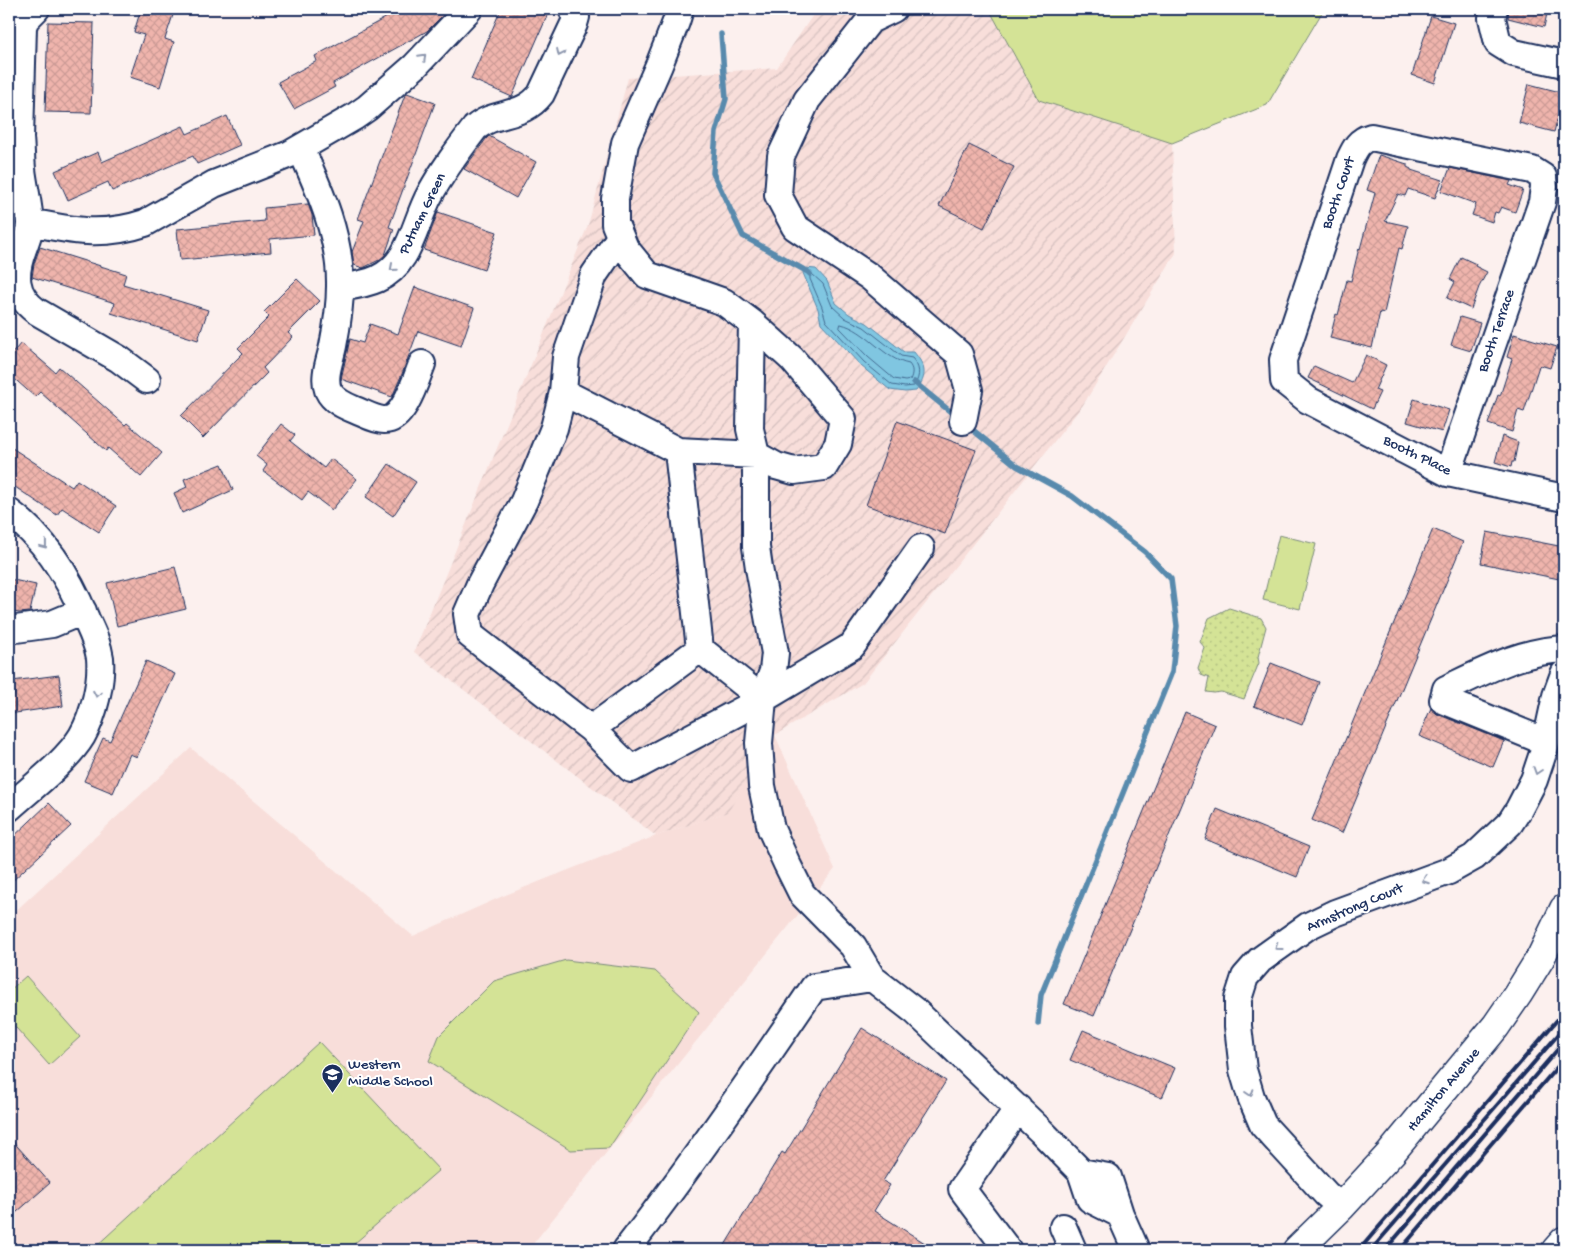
<svg xmlns="http://www.w3.org/2000/svg" width="1573" height="1259" viewBox="0 0 1573 1259" font-family="'Gochi Hand',sans-serif">
  <defs>
    <pattern id="industrial-furrows" width="10" height="10" patternUnits="userSpaceOnUse" patternTransform="scale(1.25)"><rect width="10" height="10" fill="#f8deda"/><path d="M-1 1l2-2M0 10L10 0M9 11l2-2" fill="none" stroke="#d4bfbe"/></pattern>
    <pattern id="green-dots" width="8" height="8" patternUnits="userSpaceOnUse" patternTransform="scale(1.25)"><rect width="8" height="8" fill="#d4e396"/><path d="M2 2h.1M6 6h.1" fill="none" stroke="#b5c384" stroke-width="1.8" stroke-linecap="round"/></pattern>
    <pattern id="building-cross-hatch" width="8" height="8" patternUnits="userSpaceOnUse" patternTransform="scale(1.25)"><rect width="8" height="8" fill="#efb4ac"/><path d="M0 0l8 8M0 8l8-8" fill="none" stroke="#cc9b96"/></pattern>
  </defs>
  <rect width="100%" height="100%" fill="#fcf0ee"/>
  <filter id="ink" filterUnits="userSpaceOnUse"><feTurbulence type="fractalNoise" baseFrequency=".02" numOctaves="2"/><feDisplacementMap in="SourceGraphic" scale="10" xChannelSelector="R" yChannelSelector="G"/><feConvolveMatrix kernelMatrix="1 2 1 2 8 2 1 2 1" color-interpolation-filters="sRGB"/></filter>
  <g filter="url(#ink)">
    <!-- built -->
    <path fill="#f8deda" d="M775 735 835 869 528 1250H9V917L191 748 413 936 503 896 576 867 656 836 727 812Z"/>
    <!-- industrial -->
    <path fill="url(#industrial-furrows)" d="M817 9H989L1039 100 1172 143 1176 253 1083 405 863 683 775 735 728 812 656 836 414 652 588 225 628 78 777 68Z"/>
    <!-- green -->
    <path fill="url(#green-dots)" stroke="#78897a" d="M1229 608 1261 618 1266 627 1258 657 1259 663 1244 699 1221 692 1214 693 1206 692 1209 678 1201 675 1198 668 1205 648 1200 642 1209 618Z"/>
    <!-- pitch -->
    <path fill="#d4e396" stroke="#78897a" d="M989 9H1324L1267 105 1172 143 1039 100Z
      M1279 535 1316 544 1300 609 1263 600Z
      M566 960 655 971 699 1012 609 1148 571 1150 429 1061 439 1036 494 981Z
      M26 976 80 1037 49 1065 9 1020V991Z
      M319 1042 439 1170 347 1250H95L94 1248Z"/>
    <!-- water -->
    <path fill="#80c6e1" stroke="#588aad" d="M805 268 816 269 827 281 836 303 849 314 867 323 904 352H914C926 367 928 375 916 391L905 392 890 390 861 366 821 323 818 309 803 273Z"/>
    <g fill="none" stroke-linecap="round" stroke-linejoin="round">
      <!-- shore -->
      <path stroke="#436b92" stroke-width="1" d="M812 274 823 284 832 306 845 318 864 327 901 356 912 358C920 367 921 375 914 386L905 387 892 385 864 362 826 321 822 307 810 279V276Z
        M841 324C867 330 883 359 909 364 913 369 913 373 910 380L905 381 894 379 868 357 840 328Z"/>
      <!-- stream -->
      <path stroke="#588aad" stroke-width="5.5" d="M721 34 726 99 716 132 713 173 743 236 808 272 810 274
        M914 382 957 417
        M968 426 1017 466 1072 496 1145 552 1171 579 1177 626 1172 672 1041 995 1038 1024"/>
    </g>
    <!-- building -->
    <path fill="url(#building-cross-hatch)" stroke="#1b2f5e" d="M141 9H175L165 39 174 42 160 87 130 77 144 35 134 32Z
      M402 9H442L445 13 427 31 333 83 335 87 294 109 278 82 317 61 315 56Z
      M501 9H536L548 14 512 97 471 79Z
      M1509 9H1548L1544 27 1508 18Z
      M1431 16 1454 23 1435 83 1412 75Z
      M48 22 94 23 91 113 45 112Z
      M1529 84 1564 93 1554 132 1519 123Z
      M407 93 435 103 389 227 394 229 385 255 379 260 363 268 354 265 352 252 364 221 358 219 405 95Z
      M227 116 240 145 197 164 193 156 112 191 108 182 68 200 55 171 98 152 102 162 183 126 187 134Z
      M489 136 536 162 516 198 464 169 486 139Z
      M969 145 1014 167 984 228 939 206Z
      M1379 155 1407 164V167L1411 169V170L1442 180 1435 198 1408 189 1405 196 1398 194 1385 221 1408 226 1402 249 1399 248 1384 313 1380 312 1372 348 1330 338 1336 314 1338 315 1347 280 1351 281 1359 248 1360 249 1375 193 1367 190Z
      M1450 168 1511 181 1509 185 1523 190 1515 212 1501 207 1498 213 1495 212 1492 222 1472 215 1476 204 1441 191Z
      M308 204 312 215 314 235 270 239 271 252 180 260 177 229 265 221 264 208Z
      M438 212 497 232 484 270 424 250Z
      M40 247 126 274 123 284 208 310 198 340 111 313 115 303 32 277 34 264Z
      M1461 257 1476 264 1475 266 1487 272 1479 287 1471 309 1447 298 1455 282 1450 279Z
      M297 279 320 301 288 333 293 337 263 368 267 373 203 438 181 416 243 353 238 348 269 317 264 312Z
      M415 287 474 308 461 346 418 331 402 374 392 397 341 379 350 339 363 343 370 324 398 334Z
      M1460 317 1480 323 1471 351 1451 345Z
      M1514 334 1557 347 1550 368 1540 365 1539 366 1524 412 1518 410 1512 432 1488 424 1498 395 1500 396 1512 359 1507 357Z
      M21 343 55 372 59 367 125 425 127 423 162 453 141 477 108 448 106 451 40 392 35 397 9 374V357Z
      M1366 355 1386 365 1375 390 1380 392 1372 409 1308 378 1314 366 1352 383Z
      M1414 399 1449 410 1442 432 1407 422Z
      M897 421 976 450 945 534 866 505Z
      M281 424 295 435 290 441 324 468 331 459 357 479 332 510 308 492 302 500 263 471 267 465 256 456Z
      M1502 436 1518 442 1514 462H1512L1511 467 1495 462Z
      M9 446 72 487 77 480 116 506 99 532 62 508 57 515 9 483Z
      M222 464 233 490 182 513 174 493 187 487 184 479Z
      M389 464 416 482 393 516 366 497Z
      M1433 529 1463 542 1342 833 1312 820Z
      M1487 532 1564 547V580L1481 563Z
      M175 567 186 609 117 626 107 583Z
      M9 579 36 585 30 612 19 613 9 611Z
      M146 661 175 674 137 757 130 754 113 793 84 781 103 738 110 741Z
      M1271 663 1319 682 1302 725 1254 706Z
      M59 675 63 706 9 714V696L14 695 12 681Z
      M1431 708 1437 714 1504 741 1493 767 1419 736Z
      M1185 712 1215 725 1094 1016 1064 1004Z
      M49 803 71 826 9 884V841Z
      M1217 809 1309 847 1297 877 1205 839Z
      M862 1028 946 1081 883 1181 890 1185 874 1211 936 1250H722L782 1152 785 1154Z
      M1083 1030 1175 1068 1162 1098 1070 1060Z
      M9 1137 50 1183 9 1219Z"/>
    <g fill="none" stroke-linecap="round" stroke-linejoin="round">
      <defs>
        <path id="minor" d="M680 9 676 22 659 65 625 143 615 199V224L625 248 647 275 724 302 752 323 792 359 843 419 838 444 824 467 794 471 776 466 756 455 750 429 752 323
          M893 9 870 20 807 100 781 156 778 195 795 227 870 277 959 354 969 390 963 421
          M1494 9 1492 18 1498 43 1514 53 1564 64
          M9 137 20 138 23 26 26 19 36 9
          M20 138C21 148 21 159 22 169 24 187 29 205 30 223 30 232 26 240 23 249 14 273 13 294 36 311L119 359 147 380
          M301 149C320 191 341 238 340 286 340 306 337 326 333 346 330 361 323 376 328 390 333 401 345 406 355 410 363 413 375 420 384 420 404 421 416 379 422 364
          M30 222C72 231 103 237 145 223L214 184 290 154 354 117 367 108 415 66 469 9
          M620 237 594 275 566 357 563 392 554 428 524 501 480 584 467 614 470 635 591 729 700 649 763 699
          M340 288C352 286 366 284 377 279 411 264 414 223 430 194 443 170 459 149 475 128 496 110 522 119 541 94L574 24 576 17 572 9
          M563 392 678 451 756 455V547L759 568 775 653 773 671 763 699 759 743 762 786 771 829 787 864 802 894 853 946 872 978
          M678 451 700 649
          M1448 473 1542 202 1544 187 1543 177 1532 170 1371 137C1359 140 1355 148 1350 159L1283 360 1284 381 1308 400 1448 473 1564 498
          M9 512C46 539 69 577 86 619 92 632 98 644 100 658 102 682 94 715 82 736 67 761 31 788 9 808
          M9 630 52 624 83 611
          M591 729 631 769 763 699 852 646 921 548
          M1546 742 1443 700 1446 689C1484 671 1521 651 1564 649
          M1081 1172 1108 1177 1120 1214 1136 1250
          M1341 1207 1326 1194 1263 1125 1251 1097 1243 1070 1238 1026V999L1245 977 1260 960 1308 926 1335 913 1449 871 1474 857 1510 823 1519 809 1534 780 1545 747 1556 696 1564 674
          M1063 1227 1073 1250
          M626 1250C692 1165 753 1077 814 987L872 978 916 1012 1041 1131 1081 1172 1090 1199 1120 1214
          M1008 1250 962 1189 1018 1108"/>
        <path id="major" d="M1297 1250 1341 1207 1391 1153 1496 1026 1518 994 1541 957 1564 909"/>
        <path id="highway" d="M1556 1250 1564 1241"/>
      </defs>
      <!-- minor casing -->
      <use href="#minor" stroke="#1b2f5e" stroke-width="30"/>
      <!-- major casing -->
      <use href="#major" stroke="#1b2f5e" stroke-width="31"/>
      <!-- highway casing -->
      <use href="#highway" stroke="#1b2f5e" stroke-width="31"/>
      <!-- minor -->
      <use href="#minor" stroke="#fff" stroke-width="26"/>
      <!-- major -->
      <use href="#major" stroke="#fff" stroke-width="28"/>
      <!-- highway -->
      <use href="#highway" stroke="#fff" stroke-width="28"/>
      <!-- rail -->
      <path stroke="#1b2f5e" stroke-width="4" d="M1359 1250 1564 1012
        M1371 1250 1564 1028
        M1385 1250 1564 1042
        M1400 1250 1564 1059"/>
    </g>
    <!-- one-way arrows -->
    <defs><path id="oneway-chevron" d="M-2-3.5L2.5 0L-2 3.5" fill="none" stroke-width="1.6" stroke-linecap="round" stroke-linejoin="round" transform="scale(1.25)"/></defs>
    <g stroke="#8d97ae">
      <use href="#oneway-chevron" transform="translate(560 53) rotate(115)"/>
      <use href="#oneway-chevron" transform="translate(423 57) rotate(-45)"/>
      <use href="#oneway-chevron" transform="translate(393 268) rotate(139)"/>
      <use href="#oneway-chevron" transform="translate(44 545) rotate(52)"/>
      <use href="#oneway-chevron" transform="translate(97 694) rotate(100)"/>
      <use href="#oneway-chevron" transform="translate(1537 771) rotate(108)"/>
      <use href="#oneway-chevron" transform="translate(1425 880) rotate(160)"/>
      <use href="#oneway-chevron" transform="translate(1278 947) rotate(144)"/>
      <use href="#oneway-chevron" transform="translate(1250 1093) rotate(72)"/>
    </g>
  </g>
  <!-- icons -->
  <defs>
    <symbol id="school-pin" viewBox="-11 -11 22 30"><path d="M0 17L-7.5 6A9.5 9.5 0 1 1 7.5 6Z" fill="#1b2f5e" stroke="#fff"/><path d="M0-5L7-2L0 1L-7-2ZM-4 1L0 2.5L4 1V4Q0 6-4 4Z" fill="#fff"/></symbol>
  </defs>
  <g fill-rule="evenodd">
    <use href="#school-pin" x="320" y="1062" width="25" height="34"/>
  </g>
  <g text-anchor="middle" dominant-baseline="central" stroke-width="4" stroke-linejoin="round" paint-order="stroke">
    <!-- street labels -->
    <g font-size="15" fill="#1b2f5e" stroke="#fff">
      <text transform="translate(1339 193) rotate(-71)">Booth Court</text>
      <text transform="translate(423 214) rotate(-64)">Putnam Green</text>
      <text transform="translate(1497 331) rotate(-71)">Booth Terrace</text>
      <text transform="translate(1417 456) rotate(26)">Booth Place</text>
      <text transform="translate(1355 908) rotate(-23)">Armstrong Court</text>
      <text transform="translate(1444 1090) rotate(-50)">Hamilton Avenue</text>
    </g>
    <!-- poi labels -->
    <g font-size="15" fill="#1b2f5e" stroke="#fff" text-anchor="start">
      <text x="348" y="1065">Western<tspan x="348" dy="17">Middle School</tspan></text>
    </g>
  </g>
  <!-- margin -->
  <rect width="1573" height="1259" fill="none" stroke="#fff" stroke-width="30"/>
  <rect x="15" y="15" width="1543" height="1229" fill="none" stroke="#1b2f5e" stroke-width="2" filter="url(#ink)"/>
</svg>
